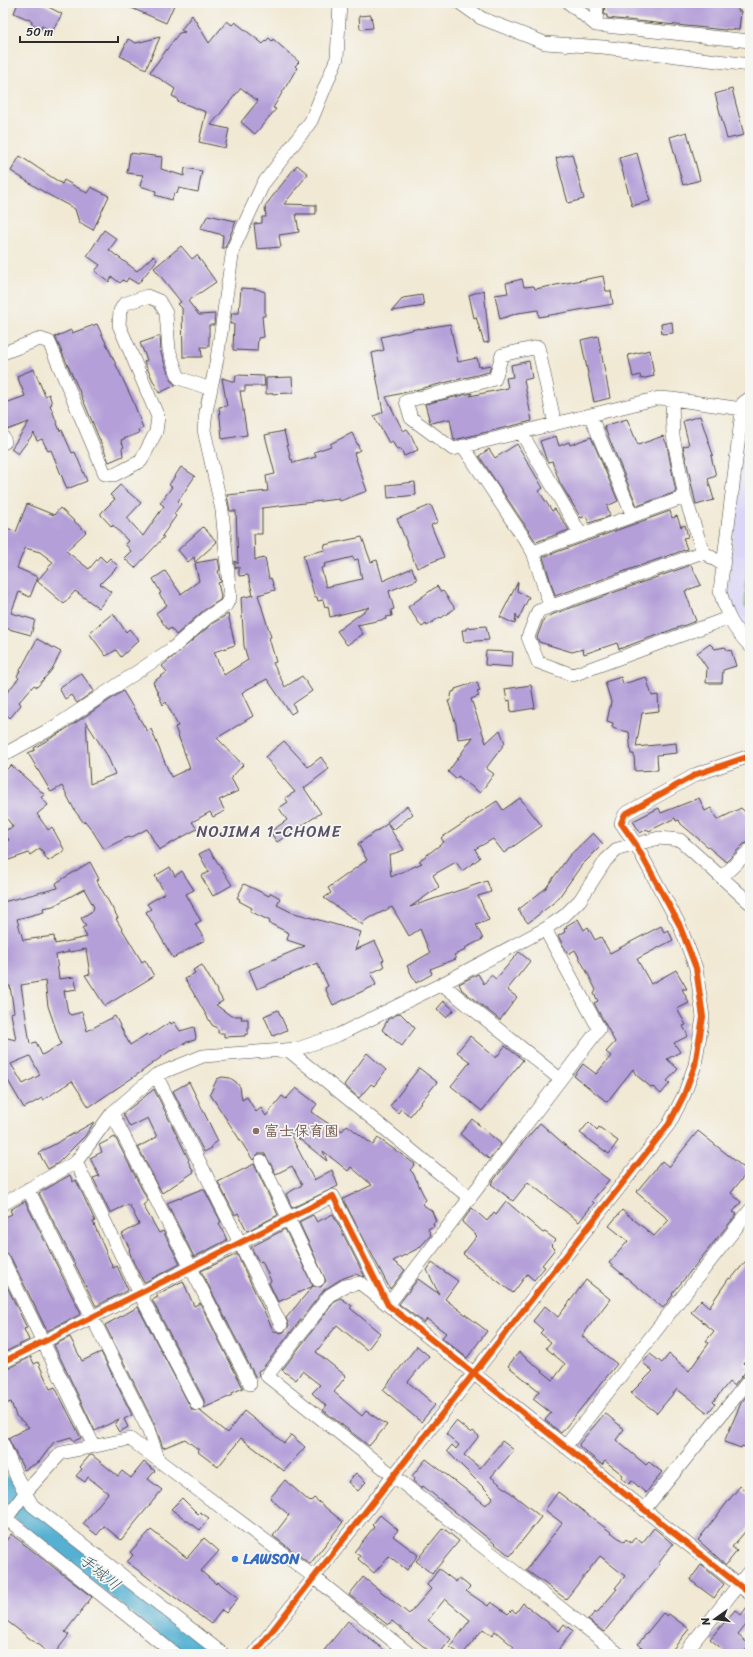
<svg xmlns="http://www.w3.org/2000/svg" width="753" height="1657" viewBox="0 0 753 1657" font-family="Sriracha,'Klee One',sans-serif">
  <rect width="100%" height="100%" fill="#f6f6f2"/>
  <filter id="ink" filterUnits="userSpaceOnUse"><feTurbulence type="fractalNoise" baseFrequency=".025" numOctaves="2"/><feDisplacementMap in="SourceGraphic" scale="8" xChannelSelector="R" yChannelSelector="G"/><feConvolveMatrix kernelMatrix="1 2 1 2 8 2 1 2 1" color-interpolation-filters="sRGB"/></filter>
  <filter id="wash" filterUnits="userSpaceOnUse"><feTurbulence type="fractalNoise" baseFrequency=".012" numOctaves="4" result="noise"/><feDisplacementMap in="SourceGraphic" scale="16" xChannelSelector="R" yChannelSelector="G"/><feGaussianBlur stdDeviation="0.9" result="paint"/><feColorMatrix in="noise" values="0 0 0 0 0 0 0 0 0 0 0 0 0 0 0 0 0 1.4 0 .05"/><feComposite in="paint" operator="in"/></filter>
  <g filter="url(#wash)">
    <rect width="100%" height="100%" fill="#f1e9d4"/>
    <!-- built -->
    <path fill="#dcd6f6" d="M750 405V638L738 624 727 596 746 408Z"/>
    <!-- green -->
    <path fill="#aed985" stroke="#6c8258" d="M750 508V610L745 607Z"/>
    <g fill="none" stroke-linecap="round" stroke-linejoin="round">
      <!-- river -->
      <path stroke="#55b0d2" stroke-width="24" d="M3 1487 6 1495 29 1516 201 1654"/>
    </g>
    <g id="blocks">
      <!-- building -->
      <path fill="#b49fd8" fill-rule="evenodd" d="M18 3H41L62 14 52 32 42 26 41 29 31 23 32 21 14 13Z
        M120 3H175L166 23Z
        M605 3H738V11H741L739 30 726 29V30L607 18V15H604Z
        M192 15 209 43 227 21 232 25 235 22 263 44 269 38 272 41 273 39 299 62 295 66 297 68 273 108 276 109 255 134 241 122 258 101 241 88 211 125 229 129 225 148 199 142 206 112 177 101 178 99 172 96 175 89 150 72 179 33 185 32 181 30Z
        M371 15 373 28 360 29 359 16Z
        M160 37 146 69 120 56 128 39 136 43Z
        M732 89 744 135 727 139 715 94Z
        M687 132 700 180 683 185 670 137Z
        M130 153 162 157 161 169 184 176 185 168 202 171 198 192 179 188 177 194 174 193 172 200 155 195 156 191 140 186 143 175 127 173Z
        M637 153 650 201 632 206 619 158Z
        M572 154 584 199 568 203 556 158Z
        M20 156 62 184 64 180 87 193 91 187 109 196 93 230 79 222 75 209 47 194 11 171Z
        M297 165 308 174 284 204 316 205V214H296L299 232 279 235 281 247 257 249 254 224 262 223V217H266L265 206Z
        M208 215 236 221 225 248H222L223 235 200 229Z
        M104 230 117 239 109 250 137 271 153 256 157 260 138 284 128 278 126 282 123 280 120 283 112 277 109 282 95 271 100 265 87 256Z
        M181 246 192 259 197 255 216 282 188 301 199 315 215 314 214 325H209V347H201L202 357H183L182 308 178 304 181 302 154 268Z
        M603 276 606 291H611L613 304 539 317 538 310 518 313 500 319 495 295 508 293 506 283 522 279 524 287 534 286 535 289Z
        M241 288 257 289 265 292V316H262L264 337 258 338 257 351 233 350 234 324H230L232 313H239Z
        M484 290 489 342 484 343 476 317 474 318 469 295Z
        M422 295 424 306 392 311 403 298Z
        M672 322 673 333 662 334 661 324Z
        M97 324 133 401 143 428 138 430 139 433 121 440 124 447 122 448 123 456 109 462 79 390 55 337 71 330 72 333Z
        M450 324 458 362 477 358 479 367 491 365 489 372 386 397 403 431 407 429 410 433 418 450 404 456 401 449 397 450 392 441 389 443 374 416 383 412 372 353 384 350 381 337 420 328V329Z
        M160 336 161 353 171 381 176 385 159 393 144 362 147 360 140 343Z
        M598 336 610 398 594 402 581 340Z
        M650 350 654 376 641 379 640 375 633 377 628 355Z
        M529 361 532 378 524 380 532 421 454 440 450 419 431 423 430 422 425 404 472 393 470 396 508 388 506 378 513 377 511 365Z
        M34 369 45 396 49 394 52 404 50 405 60 431 62 430 72 453 75 452 87 481 67 489 51 450 48 451 42 439 37 441 34 433 18 454 11 449 29 422 7 430 3 422V404L25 396 17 376Z
        M236 375 264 376 265 386H245V391H240L247 435 222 439 219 407 227 406 222 378 235 382Z
        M292 377 293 393 266 394V378Z
        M700 416 713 455 711 456 716 476 708 479 714 500 696 505 683 446 689 445 683 421Z
        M627 419 638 445 663 436 667 445 676 492 637 506 604 426Z
        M284 431 291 460 292 459 293 463 316 457 314 452 331 446 330 444 352 433 360 450 354 453 367 491 340 501 339 499 262 508V534H254L255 560 265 558 269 579 271 578 275 590 258 595 271 637 269 638 276 662 273 663 285 687 302 676 312 691 293 704 296 711 291 714 267 679 244 691 242 693 253 716 217 738 243 765 231 778 238 791 219 800 225 811 213 817 210 812 192 822 197 829 159 850 147 829 130 838 129 837 124 839 104 849 92 830 85 821 84 823 75 811 62 786 51 792 28 753 35 750 34 748 60 733 123 691 147 731 151 729 171 777 190 768 175 727 178 726 166 702 163 705 153 682 167 672 162 666 213 623 228 614 235 645 214 652 224 675 248 660 244 646 241 598 253 595 248 575 239 576V567L235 568V561L238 564 236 511H230L227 495 268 491 266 476 275 474 265 435ZM86 722 107 755 115 774 90 784Z
        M556 436 559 446 569 442 570 445 591 437 618 501 607 506 610 516 589 523 586 516 581 518 560 483 552 461 548 462 546 459 540 441Z
        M517 444 543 488 539 491 552 511 555 509 569 530 536 542 479 456 489 449 495 458Z
        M181 467 195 476 178 501 181 504 174 514 176 516 162 536 164 537 135 568 124 558 131 551 125 544 128 541 113 525 112 527 101 515V513L115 499 110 495 120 485 141 503 127 518 143 536 164 506 160 503 172 487 169 485Z
        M415 482 416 495 388 498 387 485Z
        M27 504 54 515 60 508 86 532 66 551 89 569 100 556 106 562 110 558 118 566 100 584 111 592 99 608 75 591 64 604 37 581 53 562 40 552 25 548 17 568 38 577 30 597 19 592 11 613 35 620 31 635 5 628 3 631V526L16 532Z
        M431 505 438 522 431 525 444 557 417 568 397 519Z
        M670 511 672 518 677 516 681 527 685 525 688 537 683 538 687 549 555 596 543 557Z
        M203 527 217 542 195 562 194 557 188 562 178 550Z
        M362 537 371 562 377 560 383 581 412 568 417 580 389 591 394 609 391 610 392 616 386 617V619L357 625 363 634 347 645 337 631 370 607 330 617 328 606 325 607 323 600 318 601 317 597 315 598 303 555 325 550 324 545ZM353 557 354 560 358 559 362 579 326 587 321 568 325 567 324 564Z
        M218 559 220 570 218 571 221 582 218 583 221 596 220 600 203 611 176 635 171 628 168 630 156 613 167 605 159 594 161 593 153 579 165 571 181 594 199 581 195 563Z
        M691 565 701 585 685 591 696 621 619 649 617 643 584 654 583 649 572 652 539 642 537 637 544 619 551 615Z
        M518 582 517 591 529 597 518 620 516 614 515 624 500 617Z
        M437 586 441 592 443 591 454 607V609L441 618 440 617 427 626 426 624 422 627 408 607Z
        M113 613 126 632 129 629 139 640 121 657 116 650 106 656 89 633Z
        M486 626 489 640 464 642 462 630H466V628Z
        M37 639 61 652 51 671 37 687 34 685 19 702 21 705 10 718 3 711V697L19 678 17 676Z
        M710 644 715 649 725 647 728 651 731 650 736 666 723 670 722 683H706L707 668 697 653Z
        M486 651 513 652 512 667 485 665Z
        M81 673 94 691 77 703 71 695 65 699 59 688Z
        M621 677 623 684 646 677 652 696 658 695 659 711 642 713 636 747 676 743 677 753 657 755 658 770 635 771 634 754H631L629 732 615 729 612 727 613 723 607 721 611 702 605 682Z
        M477 682 480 691 477 692 479 696 471 699 486 743 500 730 505 743 487 767V769L494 774 480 793 458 776 456 779 448 772 473 737 458 739 456 724 448 701H450L452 692 455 691V689Z
        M531 685 535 708 511 712 510 700 507 701 505 689Z
        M284 741 308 767 321 757 329 769 304 788 321 813 277 842 270 832 287 820 279 808 288 802 285 798 295 792 265 757Z
        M11 765 45 795 41 797 48 805 37 814 48 830 52 827 65 851 48 861 40 848 30 855 29 853 3 862V842L9 840 4 831 13 827 3 813V773Z
        M520 798 542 826 504 853 493 839 475 849 480 858 462 871 456 862 433 875 439 887 410 907 487 881 491 892 478 896 489 920 476 925 483 939 465 948 466 950 454 955 456 959 430 969 432 974 416 983 407 966 430 953 420 929 409 936 392 907 364 921 363 925 324 898 331 893 328 888 367 860 358 844 387 824 404 850 389 855 391 877 422 863 419 861 444 842 441 838 497 801 503 810Z
        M699 798 705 811 711 808 717 820 741 808 750 817V842L744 844 726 862 681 824 679 820 676 821 675 818 649 831 647 829 640 833 633 821 659 808 661 813Z
        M407 806 413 814 393 830 387 822Z
        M593 833 603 844 581 866 557 900 528 923 518 910 546 888 569 856Z
        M209 849 232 885 213 896 201 876 209 872 199 854Z
        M90 862 99 879 97 880 99 885 118 918 116 919 142 962 145 960 154 976 105 1006 85 975 90 974 86 949 70 952 68 950 69 952 56 955 59 979 74 977 77 989 64 991 68 1013 71 1015 82 1012 87 1031 115 1016 130 1045 147 1034 149 1036 170 1022 171 1024 174 1022 180 1031 194 1027 196 1037 195 1040 187 1042 172 1051 171 1050 141 1072 89 1107 72 1081 43 1100 42 1098 24 1108 3 1072V1037L16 1040 11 1013 14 1012 10 986H3V902L58 888 56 883ZM84 889 94 907 93 908 94 910 81 918 86 926 82 928 87 937 55 944 54 936 23 940 17 919 44 912 43 908 53 906ZM45 981 48 1006 61 1044 42 1055 36 1042 30 1044 21 985ZM30 1056 40 1075 23 1084 11 1064Z
        M170 867 175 876 182 871 194 890 186 894 201 921 195 924 205 940 173 958 146 912 151 909 147 904 165 893 155 876Z
        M244 884 269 896 271 893 280 898 277 905 291 912 361 932 355 950 375 941 384 960 382 961 384 967 371 973 376 985 333 1005 325 988 328 986 317 963 257 989 249 970 305 946 287 940 289 933 269 923 270 921 250 911 252 908 239 901 240 899 237 898Z
        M578 919 584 930 588 927 595 940 601 937 610 953 661 926 664 932 668 930 673 940 637 959 651 984 676 970 687 989H682L689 1003 677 1009 686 1025 683 1026 688 1036 674 1043 680 1052 667 1059 678 1069 667 1081 670 1083 661 1094 653 1087 652 1088 636 1075 633 1069 607 1102 574 1076 583 1064 596 1074 611 1056 606 1052 615 1042 594 1003 598 1001 594 994 596 990 587 972 575 950 568 954 558 936 565 932 564 929 567 928 566 926Z
        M519 952 530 961 507 990 517 997 500 1020 462 990 459 984 478 974 484 984 491 975 496 979Z
        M202 965 223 1001 216 1005 231 1016H242L241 1019H248V1034H245V1036L224 1037V1033H218V1029L212 1025 197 999 185 979 195 973 193 970Z
        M444 1001 454 1010 446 1017 437 1009Z
        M278 1010 287 1030 273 1036 264 1016Z
        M400 1013 415 1028 402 1046 382 1030 388 1019Z
        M470 1036 496 1058 505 1046 523 1060 482 1111 451 1086 470 1062 457 1052Z
        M367 1053 386 1070 374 1086 371 1084 359 1098 344 1085Z
        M419 1068 437 1082 410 1116 401 1109 398 1113 390 1106Z
        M222 1077 230 1078 236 1082 240 1087 242 1100 247 1097 256 1112 261 1108 266 1116 282 1096 286 1099 296 1088 317 1104 311 1112 338 1130 339 1129 342 1131 347 1125 373 1145 378 1138 415 1164 410 1170 413 1173 426 1200 422 1204 432 1211 436 1221 433 1223 434 1226 428 1229 431 1235 419 1248 393 1261 405 1270 390 1289 343 1199 372 1185 351 1167 348 1171 323 1151 327 1161 288 1130 314 1180 332 1170 338 1186 292 1208 286 1194 302 1185 292 1166 276 1174 265 1154H258L253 1160 210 1094 217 1079Z
        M189 1082 218 1141 211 1146 212 1148 204 1152 173 1091Z
        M154 1089 189 1160 188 1161 194 1172 162 1193 138 1147 157 1137 148 1118 130 1127 123 1114Z
        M472 1119 501 1144 489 1159 460 1134Z
        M94 1122 85 1136 58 1163 48 1169 39 1153Z
        M589 1122 597 1130 599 1127 618 1141 609 1154 580 1133Z
        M540 1123 581 1159 609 1180 592 1201 594 1203 579 1222 528 1182 513 1201 491 1184 520 1146Z
        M698 1131 748 1171 731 1193 741 1202 733 1212 737 1214 672 1294 673 1295 663 1308 609 1263 628 1241 609 1226 622 1210 654 1236 669 1220 636 1192 662 1161 669 1167Z
        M115 1137 148 1201 143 1205 159 1233 163 1231 180 1264 145 1282 143 1281 132 1259 129 1250 130 1249 122 1234 139 1224 129 1204 110 1213 93 1178 99 1176 90 1158 102 1152 99 1145Z
        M254 1164 278 1215 247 1231 238 1213 235 1215 218 1182Z
        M70 1175 73 1182 76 1180 95 1221 93 1222 113 1268 117 1266 128 1290 96 1306 39 1193Z
        M202 1189H204L221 1222 219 1223 227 1240 194 1257 167 1203Z
        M25 1201 81 1314 47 1331 10 1256 3 1252V1218L12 1214 10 1210Z
        M506 1201 543 1233 545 1232 556 1240 551 1245 555 1249 542 1265 545 1267 534 1280 527 1274 513 1293 463 1254 477 1236 462 1222 472 1208 487 1221 494 1212 496 1214Z
        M333 1214 365 1277 355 1274 341 1279 324 1290 262 1369 258 1371 259 1376 256 1378 201 1271 237 1254 274 1332 276 1331 280 1333 284 1332 289 1326 286 1318 313 1286 321 1287 326 1281 299 1222 313 1215 317 1222Z
        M285 1229 313 1286 278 1302 269 1283 271 1281 262 1261 259 1262 251 1247Z
        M750 1256V1355L744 1363 749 1367 734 1386 729 1382 713 1402 715 1404 708 1413 677 1389 657 1413 631 1393 653 1371 643 1363 650 1354 662 1363 669 1354 689 1371 709 1343 706 1341 714 1331 691 1312 701 1300 709 1307 729 1278 731 1279Z
        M432 1263 458 1281 445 1299 487 1331 467 1358 442 1338 446 1333 427 1319 424 1323 399 1304 418 1279 439 1294 427 1270Z
        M3 1278 27 1328 24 1329 29 1340 3 1353Z
        M586 1280 610 1299 582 1336 617 1364 561 1433 545 1420 551 1413 533 1399 539 1391 508 1366 519 1352 553 1380 565 1364 546 1348 551 1342 540 1333 543 1330 533 1321 545 1306 558 1317Z
        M183 1281 194 1306 200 1303 243 1388 232 1393 233 1395 204 1408V1400L152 1300 158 1297 156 1295Z
        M341 1298 352 1306 350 1308 380 1333 367 1350 337 1325 316 1352 346 1376 334 1392 362 1416 366 1411 387 1425 369 1446 323 1410 326 1406 312 1393 320 1385 302 1371 296 1380 282 1370 335 1301Z
        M138 1307 192 1410 200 1411 227 1433 244 1411 284 1443 291 1435 305 1447 284 1471 241 1438 218 1467 198 1452 199 1450 185 1439 163 1448 155 1425 105 1325Z
        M70 1337 82 1361 101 1352 132 1415 124 1419 128 1427 119 1432 115 1425 119 1419 95 1431 54 1345Z
        M417 1346 429 1356 408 1382 435 1405 421 1422 383 1390Z
        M31 1357 34 1364 38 1362 50 1389 55 1387 81 1438 74 1441 71 1437 54 1442 39 1462 24 1470 8 1438 29 1427 16 1416 11 1402 3 1405V1371Z
        M750 1392V1449L742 1446 741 1448 724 1442 741 1403Z
        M605 1413 624 1429 616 1440 646 1465 649 1462 662 1472 646 1493 632 1481 629 1484 621 1478 623 1475 605 1461 602 1465 580 1447 579 1444Z
        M456 1421 471 1433 473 1431 479 1436 464 1455 480 1468 502 1441 514 1450 491 1477 541 1517 510 1556 423 1486 422 1488 413 1481 415 1478 412 1476 426 1459 486 1505 493 1497 447 1451 452 1445 456 1449 459 1445 446 1434Z
        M90 1455H92L118 1476 122 1471 131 1478 144 1462 155 1471 148 1479 162 1490 121 1540 104 1526 97 1535 83 1524 108 1493 88 1477 85 1482 76 1476 82 1469 80 1467Z
        M356 1473 366 1482 358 1491 348 1482Z
        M285 1480 310 1502 314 1498 343 1522 310 1564 273 1536 289 1515 270 1498Z
        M740 1486 750 1495V1526L732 1547 737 1551 726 1565 698 1540Z
        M558 1492 624 1542 626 1539 631 1543 635 1537 642 1543 654 1528 673 1544 658 1564 659 1565 604 1632 588 1620 595 1612 596 1614 617 1589 615 1588 625 1576 600 1556 566 1599 526 1570 562 1523 545 1510Z
        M182 1498 198 1514 200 1512 209 1518 200 1530 171 1509Z
        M380 1515 398 1530 393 1536 418 1555 407 1570 389 1556 374 1573 358 1559 360 1556 354 1552 374 1527 372 1525Z
        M443 1528 459 1541 432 1574 416 1561Z
        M151 1530 187 1558 204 1538 219 1551 201 1571 216 1584 218 1582 238 1598 226 1613 222 1610 211 1624 127 1562 133 1555 130 1552Z
        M11 1534 92 1597 65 1632 69 1635 54 1654H50L3 1618V1545Z
        M701 1565 724 1584 714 1598 690 1580Z
        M439 1569 456 1582 459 1578 470 1587 466 1591 488 1606 491 1602 508 1614 512 1610 516 1613 523 1603 559 1631 564 1624 573 1631 555 1654H508L514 1647 495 1631 492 1636 483 1629 463 1654H460L450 1647 470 1620 445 1599 428 1620 451 1639 439 1654H433L392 1621 388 1625 349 1595 363 1577 409 1614 431 1589 427 1585Z
        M750 1603V1620L738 1635 750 1645 742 1654H728L710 1639 735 1610 741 1615Z
        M663 1613 667 1616 669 1614 689 1629 669 1654H638L642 1647 638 1644Z
        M348 1621 389 1654H321Z"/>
    </g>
  </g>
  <g filter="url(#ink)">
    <use href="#blocks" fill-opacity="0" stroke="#494844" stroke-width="1"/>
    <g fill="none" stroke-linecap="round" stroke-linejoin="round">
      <defs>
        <path id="minor" d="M460 3 481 18 545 43 603 47 750 65
          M569 3 596 25 750 41
          M596 25 597 3
          M3 353 40 339 49 342 105 474 114 475 141 461 156 432 158 417 119 325 120 311 124 304 147 296 159 301 166 313 169 350 179 378 211 389
          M750 398 743 403 720 591C727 616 731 626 750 646
          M672 399 742 409
          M590 415 633 516
          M555 424 538 347 502 355 495 379 406 401 411 418 453 449 659 398 672 399 673 436 685 497 703 552
          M521 432 581 535
          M3 437 5 442 3 443
          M463 446 533 552 550 606
          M533 552 685 497
          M722 564 703 552 538 611 528 637 538 662 573 675 728 618
          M3 755 56 726 173 648 208 617 226 605 230 597 222 510 204 430 206 412 217 359 233 249 263 184 311 121 337 58 340 3
          M722 877 750 850
          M545 929 599 1029 388 1305 360 1283 345 1286 330 1295 267 1376 619 1654
          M442 984 560 1079
          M288 1050 470 1198
          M156 1075 281 1325
          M112 1113 250 1384
          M261 1161 318 1280
          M76 1162 140 1294 197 1404
          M28 1189 148 1429 159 1461
          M3 1204 76 1162 112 1113 156 1075 203 1056 297 1049 338 1035 442 984 545 929 564 916 580 900 606 860 618 849 659 838 680 840 750 903
          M3 1260 94 1446
          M3 1362 333 1196 388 1305 750 1594
          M3 1444 17 1478 32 1505 223 1654
          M565 1447 750 1210
          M644 1510 750 1379
          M3 1516 175 1654
          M3 1523 25 1493 61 1453 130 1439 314 1577 409 1654
          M254 1654 669 1124 684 1095 695 1065 703 1017 696 968 679 924 635 843 621 823 625 814 697 774 750 756
          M684 1654 750 1570"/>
      </defs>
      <!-- minor casing -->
      <use href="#minor" stroke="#494844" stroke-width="14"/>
      <!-- minor -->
      <use href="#minor" stroke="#fff" stroke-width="13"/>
      <defs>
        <path id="cycleway" d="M3 1362 333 1196 388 1305 750 1594
          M254 1654 669 1124 684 1095 695 1065 703 1017 696 968 679 924 635 843 621 823 625 814 697 774 750 756"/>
      </defs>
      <!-- cycleway casing -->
      <use href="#cycleway" stroke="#f6f6f2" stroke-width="8"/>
      <!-- cycleway -->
      <use href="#cycleway" stroke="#e8590c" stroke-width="6"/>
    </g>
  </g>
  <!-- markers -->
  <circle fill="#8d6e63" stroke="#f6f6f2" stroke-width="1.5" cx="256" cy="1131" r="4"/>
  <circle fill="#3f7fe0" stroke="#f6f6f2" stroke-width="1.5" cx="235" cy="1559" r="4"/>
  <g text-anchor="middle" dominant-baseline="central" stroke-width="3.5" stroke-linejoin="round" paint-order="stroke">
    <!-- education labels -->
    <g font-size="15" font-weight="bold" fill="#785e54" stroke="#f6f6f2" text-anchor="start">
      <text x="264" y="1131">富士保育園</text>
    </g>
    <!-- shop labels -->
    <g font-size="15" font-weight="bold" fill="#366cbe" stroke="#f6f6f2" text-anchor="start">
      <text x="243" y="1559">LAWSON</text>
    </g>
    <!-- neighbourhood labels -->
    <g font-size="16" letter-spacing="1" fill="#5b5468" stroke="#f6f6f2">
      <text x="269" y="831">NOJIMA 1-CHOME</text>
    </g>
    <!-- water labels -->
    <g font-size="16" font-style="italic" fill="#3a5a65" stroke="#f6f6f2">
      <text transform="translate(100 1572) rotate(39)">手城川</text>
    </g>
  </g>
  <!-- margin -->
  <rect width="753" height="1657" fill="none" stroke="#f6f6f2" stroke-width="16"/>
  <!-- north arrow -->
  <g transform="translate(715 1619) rotate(256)" stroke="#f6f6f2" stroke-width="3" paint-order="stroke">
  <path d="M0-3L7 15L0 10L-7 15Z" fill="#2b2b2b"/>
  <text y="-6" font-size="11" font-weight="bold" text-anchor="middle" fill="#2b2b2b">N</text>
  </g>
  <!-- scale -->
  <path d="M20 36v6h98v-6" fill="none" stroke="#2b2b2b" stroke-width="2"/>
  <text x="26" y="36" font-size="12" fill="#2b2b2b" stroke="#f6f6f2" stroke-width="3" paint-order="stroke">50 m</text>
</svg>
